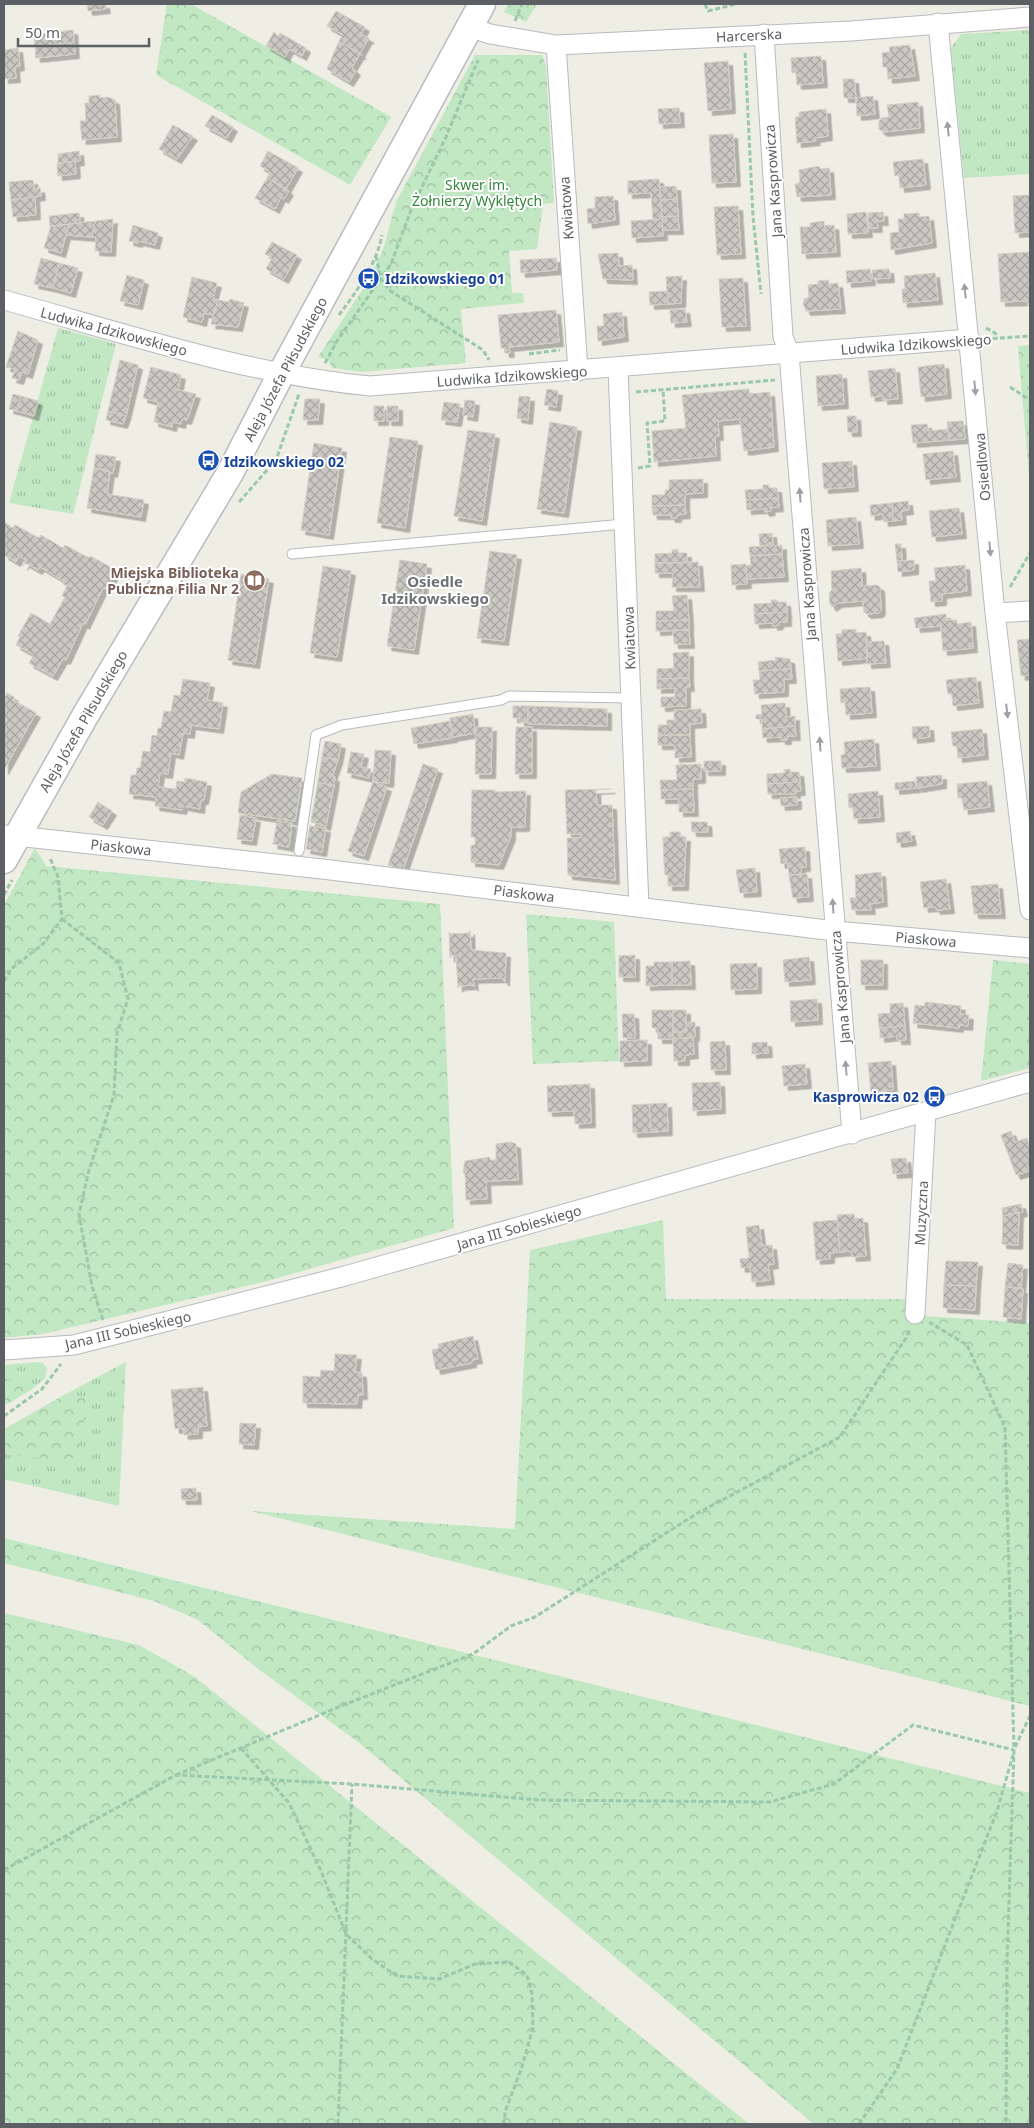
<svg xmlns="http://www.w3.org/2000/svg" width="1034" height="2128" viewBox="0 0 1034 2128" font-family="'Noto Sans',sans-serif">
  <defs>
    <pattern id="grass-tufts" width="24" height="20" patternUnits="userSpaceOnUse" patternTransform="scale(1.25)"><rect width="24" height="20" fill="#c1e7c3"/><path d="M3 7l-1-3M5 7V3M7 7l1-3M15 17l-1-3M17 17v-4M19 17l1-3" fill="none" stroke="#a0bfa2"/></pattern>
    <pattern id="forest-crowns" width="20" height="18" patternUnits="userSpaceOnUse" patternTransform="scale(1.25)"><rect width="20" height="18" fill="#c1e7c3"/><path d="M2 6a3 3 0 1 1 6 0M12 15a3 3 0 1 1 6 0" fill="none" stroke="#a0bfa2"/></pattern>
    <pattern id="building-cross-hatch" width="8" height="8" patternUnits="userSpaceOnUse" patternTransform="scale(1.25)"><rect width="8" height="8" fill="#cac8c2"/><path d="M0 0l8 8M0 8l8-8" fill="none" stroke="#a7a6a1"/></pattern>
    <filter id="shadow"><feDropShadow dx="4.5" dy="4.5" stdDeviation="0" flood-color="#0004"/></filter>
  </defs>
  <rect width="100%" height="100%" fill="#efeee5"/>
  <!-- grass -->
  <path fill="url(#grass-tufts)" d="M1030 30V174L964 178 951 48 961 34Z
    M58 328 116 344 73 514 9 503Z
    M38 1362 43 1363 47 1368 45 1378 31 1390V1381H4V1365Z
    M126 1362 119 1506 4 1479V1453L50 1460 78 1458 87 1398 64 1395Z"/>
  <!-- forest -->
  <path fill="url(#forest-crowns)" d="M167 4H191L391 117 350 185 156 75Z
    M508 4H537L526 22 504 12Z
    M475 55H542L546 66 554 203 543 204 537 249 509 251 512 293H523L524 303 461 309 466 363 361 372 332 368 329 361 318 357 366 284H368L374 275 372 273 383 250 396 202Z
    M1030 345V487L1018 346Z
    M35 848 46 866 440 904 454 1228 267 1281 43 1334 4 1338V905Z
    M526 914 614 922 619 1061 533 1064Z
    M993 960 1030 964V1068L981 1081Z
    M663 1220 666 1299H905L926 1316 1030 1323V1706L251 1511 515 1529 530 1250Z
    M4 1381H31V1390L4 1406Z
    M64 1395 87 1397 79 1458 50 1460 4 1453V1429Z
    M4 1538 1030 1793V2124H814L358 1742 261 1671 198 1620 154 1601 4 1563Z
    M4 1613 139 1645 195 1677 749 2124H4Z"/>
  <!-- building -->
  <path fill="url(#building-cross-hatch)" stroke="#d4d0c3" filter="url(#shadow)" d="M87 4H105L106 9 88 11Z
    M336 11 365 27 361 34 370 39H368L360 53 362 55 339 41 343 35 327 26Z
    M73 30 74 42 35 47 34 35Z
    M274 32 278 37 280 33 306 48 302 56 289 49 285 57 266 46Z
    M339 41 362 55 360 54 352 67 356 71 349 82 327 69Z
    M74 42 75 54 36 58 35 47Z
    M910 45 915 76 888 79 887 67H883L882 53 890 52 889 47Z
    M18 48 20 66 15 67 16 78 4 79V50Z
    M821 56 823 83 797 85 796 72 792 73 791 58Z
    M728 61 731 109 708 111 704 63Z
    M843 79H854L856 98H844Z
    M100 95V98L108 97 115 100 117 137 82 140 80 121H86L85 103H89V96Z
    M873 96 875 114 857 116 856 98Z
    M918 102 920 128 883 132 879 129V121L882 118 889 117 887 105Z
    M679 108 680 123 659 124 658 109Z
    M826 109 828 136 815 138 816 141 797 143 795 117H799V112Z
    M212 115 233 127 227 138 205 126Z
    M173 125 193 136 177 159 159 149Z
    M733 134 736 182 712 183 709 135Z
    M79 151 80 161 58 163V154Z
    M268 151 298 168 286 189 267 178 270 172 260 166Z
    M923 159 926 185 900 188 899 175 895 176 893 162Z
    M75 161 76 174 58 176 57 164Z
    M819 166 820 169 829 168 831 195 797 197 795 185 800 182 799 170Z
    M267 178 289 191 284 199 281 197 275 209 255 198Z
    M659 179 662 219 653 220 651 193 628 194V181Z
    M33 180 34 189 40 188 41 196 11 200 9 182Z
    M676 186 677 199 661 200 660 187Z
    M1030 195V232L1015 233 1013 196Z
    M613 196 615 220 588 224 587 209 595 208V197Z
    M35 197 36 215 13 217 11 200Z
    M677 199 678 216 662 217 661 200Z
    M738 206 741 254 717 255 714 207Z
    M866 212 868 233 848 234 847 214Z
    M883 212 884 221H877L878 228H869L868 213Z
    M79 213 80 223 50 227 49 216Z
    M919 213V217L929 216 932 243 891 250 890 233 899 232 898 219H904V214Z
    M678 216 679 230H663L662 217Z
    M113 219 111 252 95 251 96 237H92L95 221Z
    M662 219 663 236 632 238 631 221Z
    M95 221 92 237 66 235 69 224Z
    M824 221V226L834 225 836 252 802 254 800 227H810V223Z
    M69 224 61 253 44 248 51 226Z
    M133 225 158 233 155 245 139 241 138 243 129 241Z
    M272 242 297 255 284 279 266 269 272 258 265 254Z
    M1030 252V306H1028L1027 301 1001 302 998 254Z
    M618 253 619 266 632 265 633 280 603 279 598 254Z
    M41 258 59 263 53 288 34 284Z
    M556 258 557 270 521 273 520 260Z
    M59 263 78 268 71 293 53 288Z
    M870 269 871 281 847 283 846 271Z
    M889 269 890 278 873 279 872 270Z
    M935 273 938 300 903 303 902 289H905L904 276Z
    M127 275 144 280 138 305 120 301Z
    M682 276 681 303 668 304 666 277Z
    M192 277 217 283 213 298 218 300 213 315 204 313 202 322 183 317Z
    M743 278 746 326 722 327 719 279Z
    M828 280 829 284 838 283 841 309 806 311 803 303 805 298H809L808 285 818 284V281Z
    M667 291 668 304 650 305 649 292Z
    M230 299 244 303 238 327 211 324 218 300 229 302Z
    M685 309 687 322 671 323 670 310Z
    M556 310 559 342 509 347 510 353H505L504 348H501L498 315Z
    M622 312 624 337 598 341 597 326H604L603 314Z
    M18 331 38 340 28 374 22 372 19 380 12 378 15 369 6 367Z
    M120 360 138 365 126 416 108 411Z
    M944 364 947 394 921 397 918 367Z
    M151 367 181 375 178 390 196 394 187 420 182 419 181 424 173 422 172 427 154 422 158 402 143 398Z
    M895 368 898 399 883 400V396L871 397 868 371Z
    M842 374 844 404 818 406 816 376Z
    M547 389 558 391 556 407 544 405Z
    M749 389V394L770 392 774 447 744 451 740 419 718 421 719 436H715L716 456 654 462 652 431 686 428 682 395Z
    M13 394 21 396 17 411 9 409Z
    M21 396 38 401 34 416 17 411Z
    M519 396 530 397 528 420 517 418Z
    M305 399H320L318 420H303Z
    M465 400 475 401 473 417 463 415Z
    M444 402 460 404 457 422 441 420Z
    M374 406H384V421H374Z
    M387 406H398V421H387Z
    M108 411 126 416 123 424 106 420Z
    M847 416H856L857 432H848Z
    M963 421 965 439 949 440 947 422Z
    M550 422 577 427 564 513 537 509Z
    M927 424 928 431 948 429 949 440 913 443 911 425Z
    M468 430 495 434 482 521 454 516Z
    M390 437 418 441 405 528 377 523Z
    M314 443 342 448 329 535 301 530Z
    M953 451 956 477 926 480 923 454Z
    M96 454 116 457 113 473 94 468Z
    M852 461 854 487 824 489 822 463Z
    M94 468 110 471 107 494 144 500 141 517 87 508Z
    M703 479V493L685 494V505L652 506V495H665V490H669V480Z
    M763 485H769V488H777L778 498 746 500 745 490 763 489Z
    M778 498 779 507 770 508 771 511 765 512 764 509 747 510 746 500Z
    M908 501 909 510 901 511 902 520 893 521 892 503Z
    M892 503 893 521 884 522 883 514 871 516 870 505Z
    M685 505 686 514 677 515V518H671L670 515H653L652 506Z
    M959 508 962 534 932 537 929 511Z
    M856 517 859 544 828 546 826 520Z
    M4 522 13 528 15 525 39 538 41 535 63 548 65 545 89 558 90 556 116 570 106 589 103 588 85 625 83 623 66 660 63 659 53 676 29 663 34 655 16 645 20 637 18 636 31 613 50 624 65 597 62 596 67 586 63 584 64 581 40 567 38 570 25 563 23 566 26 560 19 556 16 562 4 555Z
    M772 533 773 542 760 547 759 534Z
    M773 542V546L782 545V554L750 556 749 547 767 546V543Z
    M895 544H901L902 561H897Z
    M678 549V553H687V563H655V554L672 553V550Z
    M490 551 517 555 504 641 477 638Z
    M782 554 784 577 747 579 746 566 751 565 750 556Z
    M400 560 427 564 414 650 387 646Z
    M914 560V570L898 572 897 561Z
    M698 562 700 587H672L673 573H655V563Z
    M746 564 747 584 732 585 731 565Z
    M965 565 967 591 942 594V601L931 602 929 581H936L934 568Z
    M323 566 351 571 337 657 310 653Z
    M861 568 862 586 877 585 880 587 881 610 879 613 867 614 864 612 863 601 838 603 832 607 830 604 829 593 832 590 831 571Z
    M241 574 269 579 255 664 228 660Z
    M687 595 689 620 656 621V611H674L672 596Z
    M771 600H777V602H786L787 612 754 614V604L772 603Z
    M787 612V622H779V625L773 626V623L755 624 754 614Z
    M946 614V620H957V624L971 622 973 648 943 651 941 626 916 628 914 618Z
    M689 620V630L656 631V621Z
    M856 629V633L866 632 868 658 838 661 836 634H842V630Z
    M673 630H689L690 644H674Z
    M1030 639V675L1021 676 1017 640Z
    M884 641 886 663 867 664 866 642Z
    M689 652V678L657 679V669L674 668 673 653Z
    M775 657 790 659 791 669 759 671 758 662 776 660Z
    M791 669 792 679H784V692L755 694 753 680H760L759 671Z
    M976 677 979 703 953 706 952 694H948L946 680Z
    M689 678 690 687H686V706L661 707V697H675V688L657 689V679Z
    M183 679 210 683 207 700 223 703 219 729 191 725 190 734 183 733 179 755 171 753 168 774 160 773 158 787 176 789 177 781 185 782V778L207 782 204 800H201L200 809 183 806 182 810 155 806 156 797 129 794 131 775H136L137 768H140L143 751 150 752 152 735 157 736 158 728H161L164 711 171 712 174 695 180 696Z
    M870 687 872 713 846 715 845 702 841 703 840 689Z
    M7 693 14 697 13 700 36 713 4 770V695L6 696Z
    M785 703 786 717 795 716V726L762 729V719H756V715L762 714 761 705Z
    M513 706H528V722H520V718H513Z
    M528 706 607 709V726L528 724Z
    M701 709 702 723 690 724V735H658V725H667V720H674V710Z
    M473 714 475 733 453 737 450 718Z
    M450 721 453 738 414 744 411 728Z
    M795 726 796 736H787V740H781V737L763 738 762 729Z
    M929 726 930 737 913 739 912 727Z
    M476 727H492L491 774H475Z
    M516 727H532V774H515Z
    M982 729 984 755 958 758 957 746H953L951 732Z
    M658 735H690L691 757 675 758V745H658Z
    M874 739 876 766 842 768 841 755 845 754 844 742Z
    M325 741 341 744 338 760 322 757Z
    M375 750 391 751 389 783 373 782Z
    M351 752 364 754 361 767 371 769 369 778 347 773Z
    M322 757 338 760 332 777H335L334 786 318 782Z
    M704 761H721V771H704Z
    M423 764 438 769 403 870 388 865Z
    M701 764V779H693V789L661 790 660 780H677L676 765Z
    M790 769V772H799L800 782 767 784V774L785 773 784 770Z
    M272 774 302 778 295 821 238 813 241 792Z
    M942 775V784L917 788 916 777Z
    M915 781 916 788 895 790V783Z
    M987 781 990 807 964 810 962 798H958L957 784Z
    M318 782 334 786 326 826 311 822Z
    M373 782 387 787 364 856 348 851Z
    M800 782 801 791H796V794H768L767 784Z
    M611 789 596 790 597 805H612L615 880 568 875 567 838H581V834H567L565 790Z
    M693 789 694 812H679V799H661V790Z
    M472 790H495V792L526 791 525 827H511V836L499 865 471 862V845H475V837H471Z
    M878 791 880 817 854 819 853 807 849 808 848 794Z
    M797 797V805L781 806 780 798Z
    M98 802 112 811 103 825 89 817Z
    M240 815 256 818 252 841 237 839Z
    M277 821 292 823 289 847 273 844Z
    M691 822H707L708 832H692Z
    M310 826 326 828 322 852 306 849Z
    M910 831 912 841 897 843 896 833Z
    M670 832H680L681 837H686L684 886H668V875H665L664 863 663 837H670Z
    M805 847 806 867H801V874L789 875 788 863 781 864 779 849Z
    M755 868 757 892 740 893 736 870Z
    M881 872 883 902 870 904 871 910H852L850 898H856L855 875Z
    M807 874 809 897 793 898 789 875Z
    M946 879 950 909 936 910 935 907 924 908 920 882Z
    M998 884 1001 914H974L971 886Z
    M470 930 471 950 506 953 505 982 502 978 473 979 474 987 473 985 459 986 458 988 456 955 451 956 450 958 449 932 450 934 469 933Z
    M635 955V977H619V956Z
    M809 957 811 980 785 982 783 960Z
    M861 960H883V985H861Z
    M690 961 691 985H672V962Z
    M654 962H672V985L646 986V966H654Z
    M757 963V989L731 990 730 964Z
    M817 999 818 1020 791 1022 790 1001Z
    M925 1002 961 1006 960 1014 969 1015 968 1026 959 1025V1028L913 1023 915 1005 925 1006Z
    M903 1003 905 1026 879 1028 878 1014 890 1013V1004Z
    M652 1010H673V1039H658V1028H652Z
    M673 1010H686V1032H673Z
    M622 1014H634L635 1038H623Z
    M695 1022V1037L673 1039V1032H686V1023Z
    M905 1026 906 1040H897V1036L880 1038V1028Z
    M693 1038 694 1054 685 1055V1061H674L673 1039Z
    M647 1040V1061L620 1062V1041Z
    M725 1041 726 1070H711L710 1042Z
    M767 1042 768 1053 752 1054V1043Z
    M891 1061 893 1090 871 1092 868 1063Z
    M805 1064 807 1084 784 1086 782 1066Z
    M720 1082 721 1109 693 1111 692 1083Z
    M590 1084 591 1123 575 1124 574 1111 548 1112 547 1086Z
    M667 1103 668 1131 651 1132 649 1104Z
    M649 1104 651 1132 633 1133 632 1105Z
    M1011 1131 1015 1142 1027 1138 1030 1148V1162L1027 1163 1029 1171 1016 1175 1001 1135Z
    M511 1142 516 1144 518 1180 486 1181 487 1199 466 1200 465 1174 463 1172 465 1161 490 1157V1160H496V1144Z
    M906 1158 908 1173 893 1174 891 1159Z
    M1021 1204 1023 1212 1003 1216 1002 1208Z
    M1019 1212 1018 1245 1002 1244 1003 1216Z
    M854 1214 855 1219 863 1218 866 1256 852 1257 851 1251 840 1252 837 1215Z
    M837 1220 840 1252 830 1253V1259L816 1260 813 1222Z
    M759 1225 762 1246 772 1245 774 1264 768 1265 770 1280 752 1282 750 1267 741 1268 740 1259 749 1258 746 1227Z
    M946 1261 978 1262 976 1286 944 1285Z
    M1008 1263 1023 1265 1021 1288 1005 1287Z
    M944 1285 976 1286 975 1310 943 1308Z
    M1005 1287 1023 1289 1021 1319 1003 1317Z
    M473 1336 478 1359 472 1360V1363L436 1370 432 1350 439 1348 438 1344Z
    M335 1354 357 1355 355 1372 362 1373 363 1395H358L357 1404 303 1403V1376L320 1377 321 1370 334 1371Z
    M203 1387 207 1426 198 1427V1434L184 1435 183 1428 175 1429 171 1390Z
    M240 1423 256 1424 254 1445 239 1444Z
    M196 1488 197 1500H182L181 1489Z"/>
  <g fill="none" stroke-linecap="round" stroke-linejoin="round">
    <defs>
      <path id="lane" d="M292 554 624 524
        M299 851 316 735 342 725 501 700 509 696 631 698"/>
      <path id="street" d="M938 23 995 613 1030 910
        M469 27 490 34 556 45 851 31 1030 17
        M764 34 783 337 789 352 791 379 852 1134
        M556 45 578 371
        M4 300C124 333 245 374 370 386L970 339
        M618 368 639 907
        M995 613 1030 611
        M7 835 322 869 835 931 1030 948
        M915 1314 926 1112
        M4 1350 74 1345 345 1276 1030 1082"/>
      <path id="secondary" d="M4 860 85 716 230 473 281 374 482 4"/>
    </defs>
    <!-- lane casing -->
    <use href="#lane" stroke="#b7babf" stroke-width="11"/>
    <!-- street casing -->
    <use href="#street" stroke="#b7babf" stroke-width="21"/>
    <!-- secondary casing -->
    <use href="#secondary" stroke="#b8bbc1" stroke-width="29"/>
    <!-- path -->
    <path stroke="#9ac8aa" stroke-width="3" stroke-dasharray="5 2.5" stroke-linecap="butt" d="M705 4 708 11 736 4
      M515 21 522 4
      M745 53 753 217 761 294
      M376 256 381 279 389 290 483 350 489 360
      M339 315C356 292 377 264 382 235
      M986 328 995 333 997 338
      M985 339 1030 336
      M529 354 560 350
      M325 363 337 341 391 264 411 210 446 137 478 60
      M1010 387 1030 400
      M636 392 775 380
      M638 468 650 466 647 423 665 421 663 389
      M239 502 276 460 299 394
      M1010 587 1030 553
      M4 895 12 880
      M62 919 119 963 128 999 117 1033 114 1095 89 1170 79 1214 92 1286 103 1320
      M4 981 11 969 43 944 62 919 58 877 50 858
      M929 1322 967 1345 1005 1427 1014 1750 1007 1963 1006 2124
      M4 1416 42 1389 61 1364
      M1015 1747 1030 1716
      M241 1748 289 1803 321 1871 346 1934 372 1959 397 1976 439 1979 475 1964 509 1962 527 1975 532 1994 533 2027 522 2067 505 2112 504 2124
      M176 1775 341 1706 473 1654 511 1626 535 1617 696 1514 840 1437 906 1338 910 1329
      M4 1870 176 1775 352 1784 539 1800 770 1802 834 1784 913 1725 1014 1750
      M338 2124 352 1784
      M859 2124 897 2069 997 1811 1013 1755"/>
    <!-- lane -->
    <use href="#lane" stroke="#fff" stroke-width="9"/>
    <!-- street -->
    <use href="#street" stroke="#fff" stroke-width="19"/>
    <!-- secondary -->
    <use href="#secondary" stroke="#fff" stroke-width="26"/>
  </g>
  <!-- one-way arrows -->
  <defs><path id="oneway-solid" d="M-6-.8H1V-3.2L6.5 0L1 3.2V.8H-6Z" transform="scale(1.25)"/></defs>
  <g fill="#9da0a3">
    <use href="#oneway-solid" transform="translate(948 129) rotate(-96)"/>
    <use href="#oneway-solid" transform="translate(965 291) rotate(-96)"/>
    <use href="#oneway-solid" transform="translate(975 388) rotate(85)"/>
    <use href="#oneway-solid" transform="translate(800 495) rotate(-94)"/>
    <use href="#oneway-solid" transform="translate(990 549) rotate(85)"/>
    <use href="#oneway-solid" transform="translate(1007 711) rotate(83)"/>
    <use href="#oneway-solid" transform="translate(820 744) rotate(-94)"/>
    <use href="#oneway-solid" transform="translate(833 906) rotate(-94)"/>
    <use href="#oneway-solid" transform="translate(846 1068) rotate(-95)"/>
  </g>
  <!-- icons -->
  <defs>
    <symbol id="bus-disc" viewBox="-11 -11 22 22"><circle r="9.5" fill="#1a4fb4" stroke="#fff"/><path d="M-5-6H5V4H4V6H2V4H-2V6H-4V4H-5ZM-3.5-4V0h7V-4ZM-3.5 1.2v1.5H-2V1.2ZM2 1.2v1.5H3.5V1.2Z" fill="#fff"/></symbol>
    <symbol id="library-disc" viewBox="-11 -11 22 22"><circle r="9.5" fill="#8d6e63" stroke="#fff"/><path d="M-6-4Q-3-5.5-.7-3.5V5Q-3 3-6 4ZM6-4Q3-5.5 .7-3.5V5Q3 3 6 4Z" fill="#fff"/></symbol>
  </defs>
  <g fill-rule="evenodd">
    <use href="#bus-disc" x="356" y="266" width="25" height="25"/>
    <use href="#bus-disc" x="196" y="448" width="25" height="25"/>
    <use href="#library-disc" x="242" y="568" width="25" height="25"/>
    <use href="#bus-disc" x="922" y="1084" width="25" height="25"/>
  </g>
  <g text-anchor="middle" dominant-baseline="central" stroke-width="4" stroke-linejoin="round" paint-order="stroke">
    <!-- street labels -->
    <g font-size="14" fill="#5c6065" stroke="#fff">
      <text transform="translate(749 35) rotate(-3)">Harcerska</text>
      <text transform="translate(773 181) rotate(-94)">Jana Kasprowicza</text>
      <text transform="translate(566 208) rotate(-94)">Kwiatowa</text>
      <text transform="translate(114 331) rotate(15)">Ludwika Idzikowskiego</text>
      <text transform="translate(916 344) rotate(-4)">Ludwika Idzikowskiego</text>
      <text transform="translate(285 369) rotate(-62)">Aleja Józefa Piłsudskiego</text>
      <text transform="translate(512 376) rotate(-4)">Ludwika Idzikowskiego</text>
      <text transform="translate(982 467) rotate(-95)">Osiedlowa</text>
      <text transform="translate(807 584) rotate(-94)">Jana Kasprowicza</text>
      <text transform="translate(629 638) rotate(-92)">Kwiatowa</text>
      <text transform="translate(83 721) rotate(-60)">Aleja Józefa Piłsudskiego</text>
      <text transform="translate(121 847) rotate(6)">Piaskowa</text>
      <text transform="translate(524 893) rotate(7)">Piaskowa</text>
      <text transform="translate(926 939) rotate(5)">Piaskowa</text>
      <text transform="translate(840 987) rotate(-95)">Jana Kasprowicza</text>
      <text transform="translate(921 1213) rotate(-87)">Muzyczna</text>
      <text transform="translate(519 1227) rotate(-16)">Jana III Sobieskiego</text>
      <text transform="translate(128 1330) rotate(-13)">Jana III Sobieskiego</text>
    </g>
    <!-- park labels -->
    <g font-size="14" fill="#33863d" stroke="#fff">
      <text x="477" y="184">Skwer im.<tspan x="477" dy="16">Żołnierzy Wyklętych</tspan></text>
    </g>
    <!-- transit labels -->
    <g font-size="14" font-weight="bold" fill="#164399" stroke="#fff" text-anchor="start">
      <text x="385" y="278">Idzikowskiego 01</text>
      <text x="224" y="461">Idzikowskiego 02</text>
      <text x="919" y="1096" text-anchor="end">Kasprowicza 02</text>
    </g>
    <!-- education labels -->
    <g font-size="14" font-weight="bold" fill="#785e54" stroke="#fff" text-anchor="end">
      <text x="239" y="572">Miejska Biblioteka<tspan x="239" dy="16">Publiczna Filia Nr 2</tspan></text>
    </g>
    <!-- neighbourhood labels -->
    <g font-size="15" font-weight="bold" fill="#6d7277" stroke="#fff">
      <text x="435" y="581">Osiedle<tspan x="435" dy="17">Idzikowskiego</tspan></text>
    </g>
  </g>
  <!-- border -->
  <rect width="1034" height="2128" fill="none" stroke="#5c6065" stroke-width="10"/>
  <!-- scale -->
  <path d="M18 38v8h131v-8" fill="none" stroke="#5c6065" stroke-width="2.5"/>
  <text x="25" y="38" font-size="15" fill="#5c6065" stroke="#ffffff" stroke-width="4" paint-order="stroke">50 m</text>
</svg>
